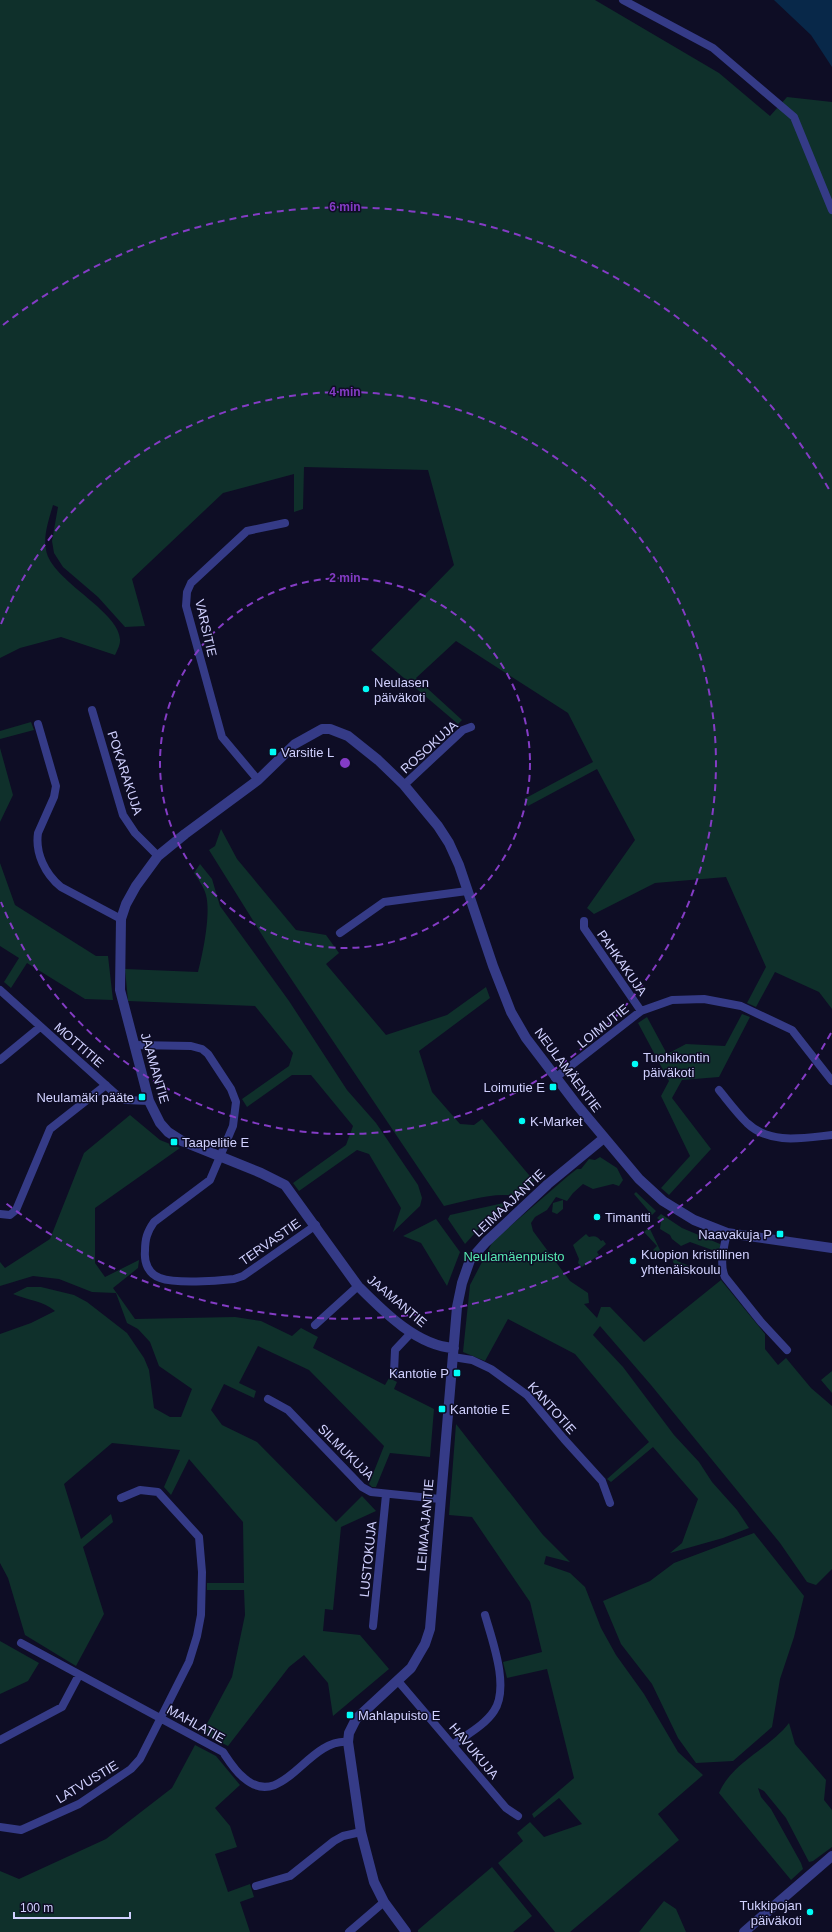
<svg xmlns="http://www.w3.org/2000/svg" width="832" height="1932" viewBox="0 0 832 1932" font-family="Arial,sans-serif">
  <rect width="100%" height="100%" fill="#0e0d25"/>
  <!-- green -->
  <path fill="#0f302b" d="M0 0H595L719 73 770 116 787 97 832 102V1009L819 992 775 972 756 1007 747 1003 766 967 726 877 655 883 594 914 587 908 635 840 597 769 528 806 524 799 593 762 568 713 456 641 416 678 462 720 458 724 371 650 454 565 428 470 304 467 303 509 294 512V474L223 493 132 579 145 626 125 627 98 597 63 567 54 553 52 541 58 507 53 505C49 519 43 536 46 550 51 581 122 612 120 641 120 645 117 651 115 655L61 637 20 648 0 658Z
    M31 722 34 730 0 739V731Z
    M0 748 13 795 0 822Z
    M221 829 237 859 296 930 326 935 339 953 326 964 386 1035 447 1015 486 987 490 998 419 1051 432 1092 460 1124 474 1125 482 1119 534 1181 516 1196C492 1192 467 1201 444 1206L267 943 209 850 215 846Z
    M0 863 15 905 96 956H108L113 1000 85 999 27 963 11 988 4 982 19 958 0 946Z
    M200 864 212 879 220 906 289 1001 347 1090 376 1123 418 1185 422 1198 420 1206 393 1232 401 1208 369 1154 357 1150 299 1191 293 1183 346 1145 353 1126 311 1075H292L247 1107 242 1099 289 1066 293 1053 255 1006 128 1001 125 969 198 972C203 953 211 914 206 895 204 887 198 879 194 873Z
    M742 1014 750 1017 719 1077 682 1080 672 1098 711 1149 669 1195 661 1188 690 1156 661 1096 669 1081 638 1023 647 1017 667 1054 686 1044 725 1046Z
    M130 1115 160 1140 180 1148 95 1208V1263L105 1277 139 1260 138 1268 113 1288 135 1319 235 1317 261 1321 292 1336 301 1328 318 1337 313 1348 385 1385 389 1378 397 1382 394 1389 434 1409 430 1457 390 1453 376 1487H372L369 1484 384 1446 309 1370 258 1346 239 1383 256 1391 254 1398 224 1384 211 1410 222 1425 257 1442 336 1522 362 1496 376 1511 341 1527 333 1610 325 1609 323 1631 360 1635 389 1669 333 1716 328 1683 304 1655 289 1667 228 1746 202 1733 232 1677 245 1615 244 1590H207V1583H244L243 1522 189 1459 171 1495 164 1487 180 1450 112 1443 64 1484 81 1539 111 1514 113 1522 83 1547 104 1614 76 1666 25 1635 8 1578 0 1563V1334L31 1323 55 1311C44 1301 27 1300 13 1294L27 1287H41L74 1295 87 1302 127 1333 144 1358 149 1370 154 1408 170 1417H181L192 1389 159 1366 150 1342 138 1329 127 1323 116 1293 92 1292 59 1279 33 1276 0 1286V1262L5 1268 50 1239 84 1153Z
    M600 1157 617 1168 623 1180 619 1186 613 1184 593 1189 583 1184 573 1193 567 1201 556 1197 547 1210 535 1217 531 1223 533 1231 570 1281 588 1293 589 1303 584 1304 597 1318 601 1307H610L644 1342 721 1280 765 1334V1349L778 1365 786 1358 811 1388 832 1406V1569L816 1585 807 1582 780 1543 651 1385 600 1326 593 1335 623 1367 674 1435 699 1462 712 1482 737 1510 749 1528 723 1538 670 1553 682 1543 698 1499 653 1447 611 1482 607 1479 649 1442 575 1354 508 1319 485 1361 463 1352 470 1285 493 1241 568 1176 577 1169H581L589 1159 595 1160Z
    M636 1192 656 1211 652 1215 634 1194Z
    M563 1200V1209L557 1214 552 1212 553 1203Z
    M508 1202 485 1222 465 1244 448 1219 450 1215Z
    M661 1214 682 1228 720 1244V1248L715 1251 690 1242 681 1246 672 1239 670 1235 660 1229 661 1221 657 1218Z
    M436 1219 460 1252 447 1286 421 1243 403 1236Z
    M649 1227 660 1250 657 1255 653 1250 657 1246 644 1232Z
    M586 1234 589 1237C595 1235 598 1237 601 1241L603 1240 606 1244 597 1252 599 1255 582 1267 578 1263 579 1259 573 1245Z
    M679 1251 680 1252 677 1261 692 1267 674 1264 672 1259 675 1253Z
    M832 1371V1393L821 1380Z
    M456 1424 543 1535 570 1562 546 1556 544 1564 570 1573 585 1587 601 1628 616 1655 644 1694 678 1752 703 1775 658 1814 679 1840 570 1932H555L498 1863 523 1841 517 1833 530 1822 544 1837 582 1824 559 1798 534 1818 532 1814 574 1778 547 1669 507 1678 503 1662 542 1652 530 1602 472 1517 449 1515Z
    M754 1533 804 1596 794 1637 780 1679 772 1727 733 1761 696 1763 678 1738 652 1684 621 1644 603 1601 650 1581 674 1563Z
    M0 1641 39 1663 28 1681 0 1694Z
    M789 1723 795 1744 826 1780 824 1800 832 1810V1847L813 1861 809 1862 786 1818 764 1791 758 1788 761 1797 771 1809 801 1863 803 1869 791 1880 719 1793C732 1762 769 1749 789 1723Z
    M195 1745 216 1756 240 1785 215 1808 230 1826 237 1847 215 1854 228 1892 250 1884 254 1897 240 1902 250 1932H0V1871L19 1879 106 1839 172 1788Z
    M492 1867 532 1916 513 1932H418V1930Z
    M664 1901 676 1909 686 1932H639Z"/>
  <!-- water -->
  <path fill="#082849" d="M774 0H832V67L811 35Z"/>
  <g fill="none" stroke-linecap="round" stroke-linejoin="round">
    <!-- minor -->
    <path stroke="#353b87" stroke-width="8" d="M623 0 713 48 794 117 832 210
      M92 710 123 815 135 833 158 856
      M38 724 56 786 54 797 38 833C35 853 45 874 61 887L121 919
      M258 780 222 737 186 606 187 592 191 583 247 531 285 523
      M404 785 463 730 471 727
      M584 921V928L641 1011
      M340 933 384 902 467 891
      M0 990 119 1097 126 1100 149 1101
      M135 1045 191 1046 202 1049 208 1054 231 1089 236 1102 233 1126 210 1180 154 1222C147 1232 145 1239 145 1251 144 1262 148 1274 160 1278 176 1284 216 1281 234 1279L243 1276 316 1225
      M0 1060 40 1027
      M555 1078 641 1011 672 1000 704 999 741 1006 792 1030 832 1081
      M719 1090C728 1101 737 1113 747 1123 770 1145 803 1138 832 1135
      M0 1214 10 1215 16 1210 50 1129 106 1085
      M727 1233C724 1247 719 1264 725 1277L761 1322 787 1350
      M315 1325 358 1286
      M453 1357 472 1360 491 1369 527 1395 564 1439 602 1481 610 1503
      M394 1372 395 1350 411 1333
      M268 1399 288 1410 362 1487 371 1492 440 1499
      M373 1626 386 1495
      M21 1643 223 1752C229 1761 235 1771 244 1778 283 1812 307 1738 348 1742
      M398 1681 506 1808 518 1816
      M0 1740 62 1707 79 1675
      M454 1744C466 1735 485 1725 494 1711 510 1687 492 1640 485 1615
      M0 1827 21 1830 79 1804 131 1769 140 1759 189 1662 197 1636 201 1615 202 1572 199 1537 158 1492 140 1490 121 1498
      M256 1886 290 1876 334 1841 343 1836 361 1832
      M349 1932 384 1902"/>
    <!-- tertiary -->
    <path stroke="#353b87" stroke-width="10" d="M454 1348C417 1346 383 1311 358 1286L285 1185 261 1173 182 1141 168 1132 160 1123 149 1101 120 990 121 919 126 904 136 886 158 856 185 834 258 780 295 744 322 729H330L348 736 378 760 404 785 438 826 449 843 459 865 493 966 511 1012 526 1038 577 1105 639 1179 663 1201 694 1220 727 1233 832 1248
      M406 1932 384 1902 374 1882 361 1832 348 1742 349 1733 356 1719 411 1668 425 1644 430 1629 457 1307 462 1283 470 1260 486 1242 548 1184 604 1138
      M744 1932 832 1856"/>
  </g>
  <!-- distance rings -->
  <g fill="none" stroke="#843cc5" stroke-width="2" stroke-dasharray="7 5">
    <circle cx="345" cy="763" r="185"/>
    <path d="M1 624A371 371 0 1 1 1 902"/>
    <path d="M831 1033A556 556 0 0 1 3 1201M3 325A556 556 0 0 1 831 493"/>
  </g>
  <!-- markers -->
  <g fill="#00fcf7" stroke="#0e0d25" stroke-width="1.5">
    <circle cx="366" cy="689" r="4"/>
    <rect x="269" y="748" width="8" height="8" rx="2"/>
    <circle cx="635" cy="1064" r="4"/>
    <rect x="549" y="1083" width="8" height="8" rx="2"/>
    <rect x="138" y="1093" width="8" height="8" rx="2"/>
    <circle cx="522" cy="1121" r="4"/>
    <rect x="170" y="1138" width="8" height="8" rx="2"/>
    <circle cx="597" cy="1217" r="4"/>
    <rect x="776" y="1230" width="8" height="8" rx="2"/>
    <circle cx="633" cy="1261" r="4"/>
    <rect x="453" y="1369" width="8" height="8" rx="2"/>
    <rect x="438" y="1405" width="8" height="8" rx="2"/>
    <rect x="346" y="1711" width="8" height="8" rx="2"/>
    <circle cx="810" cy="1912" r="4"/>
  </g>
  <g text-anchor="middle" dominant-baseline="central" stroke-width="3" stroke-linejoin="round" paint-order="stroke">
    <!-- street labels -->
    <g font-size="13" fill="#d1d1ff" stroke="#0e0d25">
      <text transform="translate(206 628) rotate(77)">VARSITIE</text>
      <text transform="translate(429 747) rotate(-42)">ROSOKUJA</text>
      <text transform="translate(125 773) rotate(72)">POKARAKUJA</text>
      <text transform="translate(622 963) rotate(55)">PAHKAKUJA</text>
      <text transform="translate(603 1026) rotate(-39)">LOIMUTIE</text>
      <text transform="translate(79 1045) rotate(41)">MOTTITIE</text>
      <text transform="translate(155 1068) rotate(74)">JAAMANTIE</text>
      <text transform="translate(568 1070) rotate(53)">NEULAMÄENTIE</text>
      <text transform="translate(509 1203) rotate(-43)">LEIMAAJANTIE</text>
      <text transform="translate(270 1242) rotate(-35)">TERVASTIE</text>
      <text transform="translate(397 1301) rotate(40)">JAAMANTIE</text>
      <text transform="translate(552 1408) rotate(48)">KANTOTIE</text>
      <text transform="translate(346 1452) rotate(45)">SILMUKUJA</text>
      <text transform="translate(425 1525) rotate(-85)">LEIMAAJANTIE</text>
      <text transform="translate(368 1559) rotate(-84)">LUSTOKUJA</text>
      <text transform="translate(196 1724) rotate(29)">MAHLATIE</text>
      <text transform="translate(474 1751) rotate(50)">HAVUKUJA</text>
      <text transform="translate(87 1782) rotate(-31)">LATVUSTIE</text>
    </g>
    <!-- poi labels -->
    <g font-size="13" fill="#d1d1ff" stroke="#0e0d25" text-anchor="start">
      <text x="374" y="682">Neulasen<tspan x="374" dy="15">päiväkoti</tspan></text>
      <text x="281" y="752">Varsitie L</text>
      <text x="643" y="1057">Tuohikontin<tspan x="643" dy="15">päiväkoti</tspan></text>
      <text x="545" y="1087" text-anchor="end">Loimutie E</text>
      <text x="134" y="1097" text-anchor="end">Neulamäki pääte</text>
      <text x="530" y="1121">K-Market</text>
      <text x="182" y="1142">Taapelitie E</text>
      <text x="605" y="1217">Timantti</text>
      <text x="772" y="1234" text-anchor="end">Naavakuja P</text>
      <text x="641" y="1254">Kuopion kristillinen<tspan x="641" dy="15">yhtenäiskoulu</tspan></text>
      <text x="449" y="1373" text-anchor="end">Kantotie P</text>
      <text x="450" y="1409">Kantotie E</text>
      <text x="358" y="1715">Mahlapuisto E</text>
      <text x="802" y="1905" text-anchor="end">Tukkipojan<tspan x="802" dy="15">päiväkoti</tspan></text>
    </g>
    <!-- park labels -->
    <g font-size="13" fill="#55e7b1" stroke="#0e0d25">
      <text x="514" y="1256">Neulamäenpuisto</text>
    </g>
  </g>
  <circle cx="345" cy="763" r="6" fill="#843cc5" stroke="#0e0d25" stroke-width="2"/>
  <g font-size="12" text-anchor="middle" font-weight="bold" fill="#843cc5" stroke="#0e0d25" stroke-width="3" stroke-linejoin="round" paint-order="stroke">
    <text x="345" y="211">6 min</text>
    <text x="345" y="396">4 min</text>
    <text x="345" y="582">2 min</text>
  </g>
  <!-- scale -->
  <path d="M14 1912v6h116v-6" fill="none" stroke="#d1d1ff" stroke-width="2"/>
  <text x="20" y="1912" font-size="12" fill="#d1d1ff" stroke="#0e0d25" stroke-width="3" paint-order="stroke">100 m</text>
</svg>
